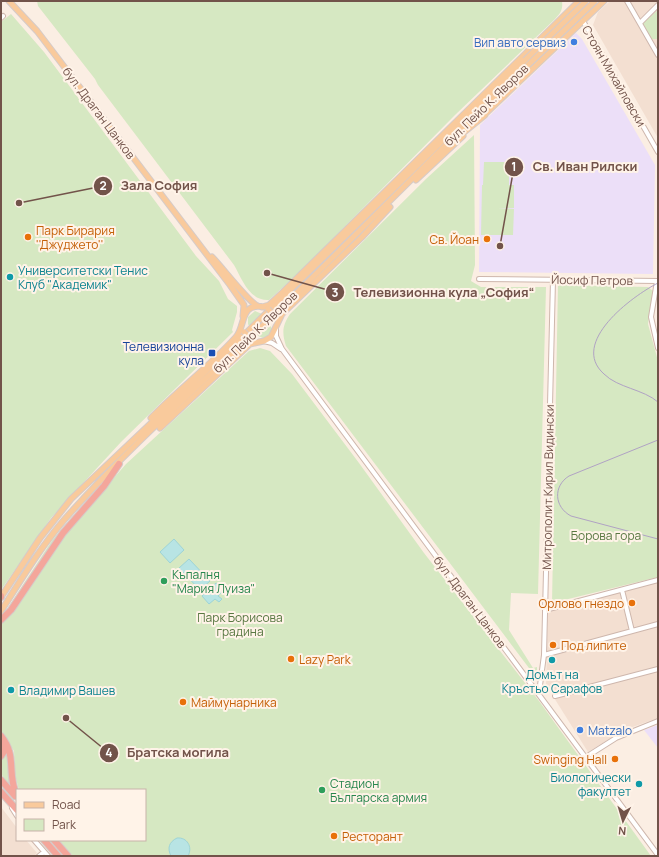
<svg xmlns="http://www.w3.org/2000/svg" width="659" height="857" viewBox="0 0 659 857" font-family="Manrope,sans-serif">
  <rect width="100%" height="100%" fill="#fbeee3"/>
  <!-- residential -->
  <path fill="#f3dfd1" d="M610 1H658V138L593 25 598 12Z
    M658 581V718L624 730 588 752 546 685 548 611Z
    M1 807 17 828V840H26L37 853 34 856H1Z"/>
  <!-- education -->
  <path fill="#ecdff8" d="M576 33 582 39 655 165 653 274 479 272 480 125Z
    M658 725V748L644 730Z"/>
  <!-- green -->
  <path fill="#d6e8c2" d="M37 1H562C563 9 561 13 555 19L455 115 303 269 269 300C249 301 242 279 234 265L98 85 95 79 38 6Z
    M658 10V39H652L642 24Z
    M11 14 44 52 196 256 219 281 228 299 237 306V312L232 330 233 332 121 442 51 518 1 590V22Z
    M474 135 475 265 471 281 481 287H546L538 594 511 593 509 630 533 668 537 667V674L535 676 286 346C282 333 282 326 290 314L427 178Z
    M484 162H509V185H483Z
    M482 185H514V208L498 209H514L513 235H481Z
    M558 285 648 287 653 291 648 324 658 361V577L552 603Z
    M255 311 262 314 249 326 248 324V317Z
    M269 323 272 329 269 335 263 338 256 335Z
    M260 348 270 351 292 374 359 463 424 553 539 701 651 856H73L59 840H145V790H19L15 775 14 751 1 732V625L69 530 126 464 249 351Z
    M84 504 55 540 13 604 7 609 53 539Z
    M7 750 10 785 1 774V759Z"/>
  <!-- water -->
  <path fill="#b8e4e4" stroke="#9ed4d6" d="M174 539 184 550 170 563 160 552Z
    M189 559 210 581 200 590 179 568Z
    M216 583 224 590 218 596 222 599 219 602 215 599 209 604 202 596Z
    M177 838C187 837 193 847 188 856H171C167 848 169 842 177 838Z"/>
  <g fill="none" stroke-linecap="round" stroke-linejoin="round">
    <defs>
      <path id="minor" d="M627 1 658 55
        M1 18 3 16
        M583 21 658 152
        M640 23 658 5
        M479 279 658 281
        M657 281 651 317 658 348
        M276 329V336L282 349 658 855
        M264 341 272 343 281 349
        M622 590 632 631
        M545 610 658 580
        M544 655 658 624
        M539 693 544 655 553 280
        M555 696 658 669
        M586 757 616 738 658 721
        M12 808 17 816
        M34 840 48 856
        M39 856 44 852"/>
      <path id="major" d="M9 1 37 31 230 285 244 305 243 316
        M483 116 604 1
        M458 137 485 115
        M416 180 463 136
        M212 257C222 267 249 303 258 306
        M262 307 269 305 283 292 579 1
        M151 418C178 390 210 366 236 337 246 326 239 302 264 307
        M160 428 250 344 264 341 271 337 282 314 362 237 390 207
        M1 597 40 538 71 499 242 337 525 60
        M1 611C21 580 40 548 64 520 129 446 204 381 275 314 361 231 443 146 529 64"/>
      <path id="highway" d="M1 597V596
        M1 620 11 610 63 533 104 486 119 464
        M1 736C18 757 6 773 17 796
        M1 756 5 750 3 740
        M1 780 15 796
        M1 792 17 810
        M44 840 58 856
        M54 840 68 856"/>
    </defs>
    <!-- minor casing -->
    <use href="#minor" stroke="#ceb7ad" stroke-width="6"/>
    <!-- major casing -->
    <use href="#major" stroke="#d5cbc9" stroke-width="7"/>
    <!-- highway casing -->
    <use href="#highway" stroke="#d5cbc9" stroke-width="8"/>
    <!-- minor -->
    <use href="#minor" stroke="#fff" stroke-width="4"/>
    <!-- major -->
    <use href="#major" stroke="#f9ca9c" stroke-width="5"/>
    <!-- highway -->
    <use href="#highway" stroke="#f4a69b" stroke-width="6"/>
    <!-- tram -->
    <path stroke="#b0a2c4" stroke-width="1" d="M658 283C632 296 569 343 604 374 618 388 643 389 658 402
      M658 440 569 476C553 486 554 507 571 516L658 539"/>
    <defs>
      <path id="major-bridge" d="M525 60 586 1
        M529 64 595 1
        M268 309 275 317
        M244 332 251 339"/>
    </defs>
    <!-- major-bridge casing -->
    <use href="#major-bridge" stroke="#d5cbc9" stroke-width="7" stroke-linecap="butt"/>
    <!-- major-bridge -->
    <use href="#major-bridge" stroke="#f9ca9c" stroke-width="5"/>
  </g>
  <!-- markers -->
  <g fill="#3f7fe0" stroke="#fff3e8" stroke-width="1.5">
    <circle cx="574" cy="42" r="4"/>
    <circle cx="580" cy="730" r="4"/>
  </g>
  <g fill="#e8710a" stroke="#fff3e8" stroke-width="1.5">
    <circle cx="28" cy="237" r="4"/>
    <circle cx="487" cy="239" r="4"/>
    <circle cx="632" cy="603" r="4"/>
    <circle cx="553" cy="645" r="4"/>
    <circle cx="291" cy="659" r="4"/>
    <circle cx="183" cy="702" r="4"/>
    <circle cx="615" cy="759" r="4"/>
    <circle cx="334" cy="836" r="4"/>
  </g>
  <g fill="#0f9aa8" stroke="#fff3e8" stroke-width="1.5">
    <circle cx="10" cy="277" r="4"/>
    <circle cx="552" cy="660" r="4"/>
    <circle cx="11" cy="690" r="4"/>
    <circle cx="639" cy="784" r="4"/>
  </g>
  <rect fill="#1a4fb4" stroke="#fff3e8" stroke-width="1.5" x="208" y="349" width="8" height="8" rx="2"/>
  <g fill="#2e9e5b" stroke="#fff3e8" stroke-width="1.5">
    <circle cx="164" cy="581" r="4"/>
    <circle cx="322" cy="790" r="4"/>
  </g>
  <g text-anchor="middle" dominant-baseline="central" stroke-width="4" stroke-linejoin="round" paint-order="stroke">
    <!-- shop labels -->
    <g font-size="12" fill="#366cbe" stroke="#fff3e8" text-anchor="end">
      <text x="566" y="42">Вип авто сервиз</text>
      <text x="588" y="730" text-anchor="start">Matzalo</text>
    </g>
    <!-- street labels -->
    <g font-size="12" fill="#72534a" stroke="#fff3e8">
      <text transform="translate(614 76) rotate(60)">Стоян Михайловски</text>
      <text transform="translate(486 105) rotate(-44)">бул. Пейо К. Яворов</text>
      <text transform="translate(99 113) rotate(53)">бул. Драган Цанков</text>
      <text transform="translate(592 280) rotate(1)">Йосиф Петров</text>
      <text transform="translate(255 332) rotate(-44)">бул. Пейо К. Яворов</text>
      <text transform="translate(548 487) rotate(-89)">Митрополит Кирил Видински</text>
      <text transform="translate(470 602) rotate(53)">бул. Драган Цанков</text>
    </g>
    <!-- food labels -->
    <g font-size="12" fill="#c56008" stroke="#fff3e8" text-anchor="start">
      <text x="36" y="230">Парк Бирария<tspan x="36" dy="14">''Джуджето''</tspan></text>
      <text x="479" y="239" text-anchor="end">Св. Йоан</text>
      <text x="624" y="603" text-anchor="end">Орлово гнездо</text>
      <text x="561" y="645">Под липите</text>
      <text x="299" y="659">Lazy Park</text>
      <text x="191" y="702">Маймунарника</text>
      <text x="607" y="759" text-anchor="end">Swinging Hall</text>
      <text x="342" y="836">Ресторант</text>
    </g>
    <!-- culture labels -->
    <g font-size="12" fill="#0d838f" stroke="#fff3e8" text-anchor="start">
      <text x="18" y="270">Университетски Тенис<tspan x="18" dy="14">Клуб "Академик"</tspan></text>
      <text x="552" y="674" text-anchor="middle">Домът на<tspan x="552" dy="14">Кръстьо Сарафов</tspan></text>
      <text x="19" y="690">Владимир Вашев</text>
      <text x="631" y="777" text-anchor="end">Биологически<tspan x="631" dy="14">факултет</tspan></text>
    </g>
    <!-- transit labels -->
    <g font-size="12" fill="#164399" stroke="#fff3e8" text-anchor="end">
      <text x="204" y="346">Телевизионна<tspan x="204" dy="14">кула</tspan></text>
    </g>
    <!-- park labels -->
    <g font-size="12" fill="#597842" stroke="#fff3e8">
      <text x="606" y="535">Борова гора</text>
      <text x="240" y="617">Парк Борисова<tspan x="240" dy="14">градина</tspan></text>
    </g>
    <!-- leisure labels -->
    <g font-size="12" fill="#27864d" stroke="#fff3e8" text-anchor="start">
      <text x="172" y="574">Къпалня<tspan x="172" dy="14">"Мария Луиза"</tspan></text>
      <text x="330" y="783">Стадион<tspan x="330" dy="14">Българска армия</tspan></text>
    </g>
  </g>
  <!-- callouts -->
  <path fill="none" stroke="#72534a" stroke-width="1.5" d="M500 246L514 167M19 203L103 186M267 273L335 292M66 718L109 753"/>
  <g fill="#72534a" stroke="#fff3e8" stroke-width="1.5">
    <circle cx="500" cy="246" r="4"/>
    <circle cx="19" cy="203" r="4"/>
    <circle cx="267" cy="273" r="4"/>
    <circle cx="66" cy="718" r="4"/>
    <circle cx="514" cy="167" r="10"/>
    <circle cx="103" cy="186" r="10"/>
    <circle cx="335" cy="292" r="10"/>
    <circle cx="109" cy="753" r="10"/>
  </g>
  <g font-size="12" text-anchor="middle" font-weight="bold" fill="#fff">
    <text x="514" y="171">1</text>
    <text x="103" y="190">2</text>
    <text x="335" y="297">3</text>
    <text x="109" y="757">4</text>
  </g>
  <g font-size="13" text-anchor="middle" font-weight="bold" fill="#72534a" stroke="#fff3e8" stroke-width="4" stroke-linejoin="round" paint-order="stroke">
    <text x="585" y="171">Св. Иван Рилски</text>
    <text x="159" y="190">Зала София</text>
    <text x="444" y="297">Телевизионна кула „София“</text>
    <text x="178" y="757">Братска могила</text>
  </g>
  <!-- border -->
  <rect width="659" height="857" fill="none" stroke="#72534a" stroke-width="4"/>
  <!-- legend -->
  <rect x="16" y="789" width="130" height="52" fill="#fff3e8" stroke="#c7b3a9"/>
  <rect x="24" y="802" width="20" height="6" fill="#f9ca9c" stroke="#c7b3a9"/>
  <text x="52" y="809" font-size="12" fill="#72534a">Road</text>
  <rect x="24" y="819" width="20" height="12" fill="#d6e8c2" stroke="#c7b3a9"/>
  <text x="52" y="829" font-size="12" fill="#72534a">Park</text>
  <!-- north arrow -->
  <g transform="translate(623 821) rotate(185)" stroke="#fff3e8" stroke-width="3" paint-order="stroke">
  <path d="M0-3L7 15L0 10L-7 15Z" fill="#72534a"/>
  <text y="-6" font-size="11" font-weight="bold" text-anchor="middle" fill="#72534a">N</text>
  </g>
</svg>
